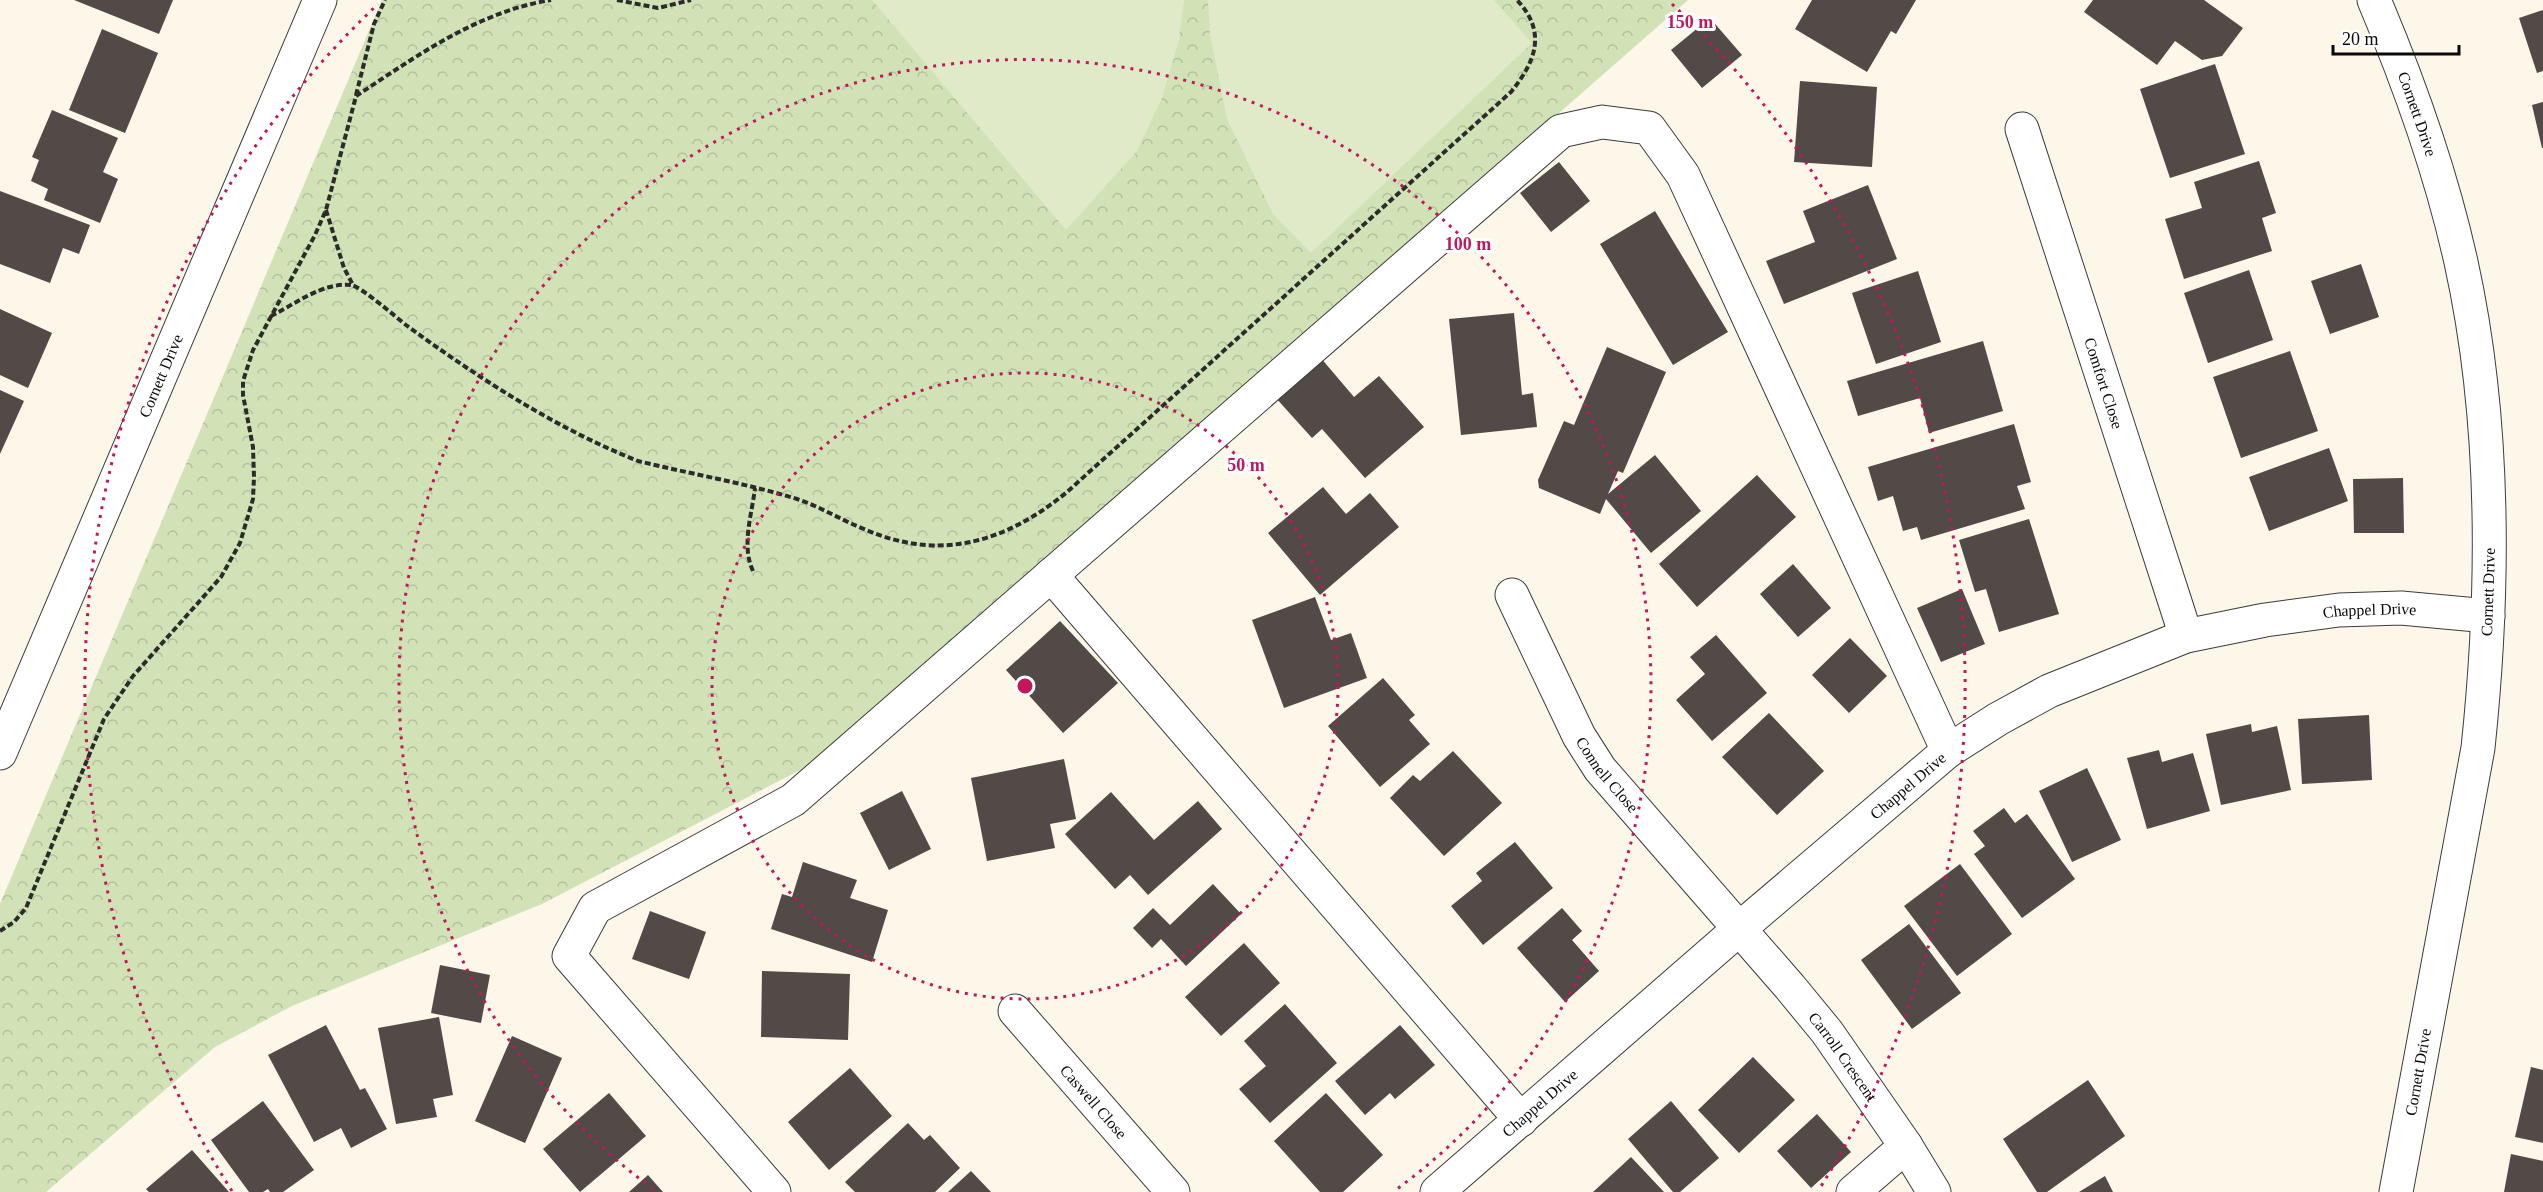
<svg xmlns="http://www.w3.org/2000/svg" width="2543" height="1192" viewBox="0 0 2543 1192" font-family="'Times New Roman',serif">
  <defs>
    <pattern id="park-crowns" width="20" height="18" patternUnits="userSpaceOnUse" patternTransform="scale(1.5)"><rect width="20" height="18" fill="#d1e2b7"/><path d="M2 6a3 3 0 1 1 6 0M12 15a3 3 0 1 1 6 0" fill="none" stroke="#b2c19c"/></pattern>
  </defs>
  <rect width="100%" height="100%" fill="#fcf7e8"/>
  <!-- park -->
  <path fill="url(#park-crowns)" d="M382 0H1688L1050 559 804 768 542 904 292 1006 215 1047 46 1192H0V904Z"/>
  <!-- pitch -->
  <path fill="#e1eac8" d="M872 0H1184L1179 40 1162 98 1137 151 1066 230Z
    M1208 0H1494L1532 43 1311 253 1273 214 1227 119 1210 34Z"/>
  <!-- building -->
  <path fill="#514a47" d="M74 0H173L159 34Z
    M1812 0H1916L1896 34 1891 31 1867 72 1795 29Z
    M2093 0H2204L2243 28 2222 56 2202 60 2175 41 2157 65 2084 12Z
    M2543 10V71L2537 73 2519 18Z
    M1710 18 1742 55 1702 88 1671 50Z
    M102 29 158 53 125 133 69 110Z
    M2215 64 2245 154 2170 178 2140 89Z
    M1800 81 1877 87 1872 167 1794 162Z
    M2543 102V148H2542L2532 105Z
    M52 110 118 138 103 172 118 179 100 223 44 200 48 189 31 181 39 160 32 157Z
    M2259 161 2276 213 2262 218 2272 251 2184 279 2165 219 2202 208 2194 182Z
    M1559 162 1590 201 1551 232 1520 193Z
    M1868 185 1897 259 1784 304 1766 261 1815 242 1803 211Z
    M0 191 90 225 79 254 63 248 50 283 0 264Z
    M1655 211 1728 332 1673 365 1600 244Z
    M2361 264 2379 317 2330 334 2311 281Z
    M2249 270 2273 340 2208 363 2184 293Z
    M1918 271 1941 342 1876 364 1852 293Z
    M0 309 52 333 28 388 0 375Z
    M1514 313 1522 395 1533 393 1537 427 1461 435 1449 319Z
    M1983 341 2003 411 1929 433 1920 398 1858 416 1847 381Z
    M1607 347 1666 372 1623 473 1618 471 1608 494 1655 455 1701 511 1651 553 1606 499 1600 514 1539 488 1538 480 1564 421 1574 425Z
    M2290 351 2318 431 2241 458 2213 377Z
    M1320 357 1354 397 1379 376 1424 427 1365 478 1322 429 1312 438 1275 397Z
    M0 390 24 401 0 454Z
    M2014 424 2031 482 2017 486 2025 509 1921 540 1917 527 1903 531 1893 496 1878 501 1868 467Z
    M2329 448 2348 501 2269 531 2249 477Z
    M1757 475 1796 517 1697 607 1659 564Z
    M2403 478 2404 533H2354L2353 479Z
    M1323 487 1346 514 1370 493 1399 527 1320 595 1268 533Z
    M2029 519 2059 614 1999 632 1986 589 1975 592 1959 540Z
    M1793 564 1831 608 1798 637 1760 594Z
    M1962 589 1985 644 1941 662 1917 608Z
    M1315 597 1331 640 1351 633 1367 678 1284 708 1252 620Z
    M1060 621 1118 683 1063 733 1006 670Z
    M1716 635 1767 693 1712 741 1676 700 1705 674 1690 657Z
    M1850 638 1887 676 1849 713 1812 675Z
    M1383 678 1415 715 1409 720 1430 744 1380 787 1328 726Z
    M1769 713 1824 771 1777 815 1722 757Z
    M2369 715 2372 780 2302 784 2298 719Z
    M2251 724 2252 732 2277 726 2291 790 2221 805 2206 734Z
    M2159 750 2162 762 2193 753 2210 811 2147 829 2127 758Z
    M1453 751 1502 803 1444 856 1390 798 1413 775 1420 781Z
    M1064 759 1076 819 1050 824 1055 848 987 861 971 778Z
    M2087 768 2121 840 2072 862 2039 791Z
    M902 791 931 849 889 870 860 813Z
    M1111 792 1154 840 1198 801 1222 829 1148 895 1130 875 1115 889 1065 834Z
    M2004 808 2015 823 2027 814 2075 879 2022 918 1974 854 1985 846 1973 831Z
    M1515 842 1553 888 1483 945 1451 906 1482 881 1476 873Z
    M803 862 857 880 850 898 888 910 872 962 771 929 782 894 792 897Z
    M1960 864 2012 934 1957 976 1904 906Z
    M1213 884 1241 914 1186 966 1161 939 1152 948 1133 928 1153 908 1170 925Z
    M1562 908 1582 931 1572 940 1599 971 1565 1002 1517 948Z
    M650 911 706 932 689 979 632 959Z
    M1909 924 1961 993 1912 1029 1861 960Z
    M1244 943 1280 983 1221 1036 1185 997Z
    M440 965 490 975 481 1023 431 1013Z
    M762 971 850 974 848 1040 761 1037Z
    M1285 1004 1337 1063 1270 1123 1239 1089 1266 1066 1244 1041Z
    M439 1017 453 1095 433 1099 437 1117 396 1124 378 1028Z
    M326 1025 360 1090 365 1088 387 1129 351 1148 341 1128 314 1142 268 1055Z
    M1400 1025 1435 1065 1395 1099 1390 1093 1365 1115 1335 1081Z
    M512 1036 562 1058 525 1143 475 1121Z
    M1753 1057 1795 1100 1739 1153 1698 1110Z
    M2531 1067 2543 1070V1143L2515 1137Z
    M850 1068 892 1116 829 1170 788 1122Z
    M2088 1080 2125 1136 2047 1192H2037L2003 1139Z
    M609 1093 646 1136 580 1192 543 1149Z
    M1326 1093 1383 1155 1343 1192H1320L1274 1141Z
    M263 1101 314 1170 283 1192H270L268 1189 263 1192H249L211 1140Z
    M1671 1101 1719 1158 1680 1192H1673L1628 1139Z
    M1817 1114 1851 1152 1811 1188 1777 1151Z
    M908 1123 924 1140 930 1135 960 1168 935 1192H855L845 1182Z
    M192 1150 229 1192H149L146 1189Z
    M2511 1154 2543 1161V1192H2504Z
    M1631 1157 1664 1192H1593Z
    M971 1171 991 1192H948Z
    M648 1175 663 1192H629Z
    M2105 1176 2113 1192H2079Z"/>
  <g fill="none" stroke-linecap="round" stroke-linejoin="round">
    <defs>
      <g id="minor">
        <path id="s1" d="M2374 0C2410 85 2441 172 2461 262 2496 421 2495 587 2478 748L2396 1192"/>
        <path id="s2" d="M2022 129 2186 636"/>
        <path d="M1051 575 1521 1120"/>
        <path id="s3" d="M1512 595 1579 736 1600 769 1790 987 1827 1032 1906 1146 1934 1192"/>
        <path id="s4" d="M0 753 320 0"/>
        <path id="s5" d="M1015 1011 1173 1192"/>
        <path d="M774 1192 569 956 595 908 793 800 1561 131 1602 122 1649 128 1683 175 1948 751"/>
        <path id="s6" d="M1437 1192 1739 929 1948 751 1998 719 2049 691 2186 636 2265 620 2339 610 2401 608 2488 616"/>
        <path d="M1853 1192 1906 1146"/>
      </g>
    </defs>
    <!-- minor casing -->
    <use href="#minor" stroke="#3c3c3c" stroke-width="35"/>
    <!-- path -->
    <path stroke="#2b2b2b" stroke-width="4" stroke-dasharray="6 3" stroke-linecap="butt" d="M617 0 658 8 691 0
      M356 95 374 24 385 0
      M326 210 344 268 353 285
      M271 316C295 304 323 282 351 285 360 286 396 317 406 325 477 377 555 428 638 461 691 474 745 483 797 499 821 507 841 520 864 529 939 562 1005 543 1067 492L1511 92C1536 61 1547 32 1517 0
      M753 571C741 546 752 514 755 488
      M0 931 14 922 26 908 104 719 133 676 221 577 240 543 253 499 254 477 253 447 243 395V381L253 350 315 235 326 210 356 96C417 56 477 12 551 0"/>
    <!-- minor -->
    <use href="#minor" stroke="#fff" stroke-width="33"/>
  </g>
  <!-- distance rings -->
  <g fill="none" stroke="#c2185b" stroke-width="3" stroke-dasharray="3 6">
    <circle cx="1025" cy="686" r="313"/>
    <path d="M653 1189A626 626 0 1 1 1397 1189"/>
    <path d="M232 1191A940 940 0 0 1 378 4M1672 4A940 940 0 0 1 1818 1191"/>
  </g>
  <g text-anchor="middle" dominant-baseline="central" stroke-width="6" stroke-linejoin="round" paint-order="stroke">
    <!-- street labels -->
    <g font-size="16" fill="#090909" stroke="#fff">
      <text stroke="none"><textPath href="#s1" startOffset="122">Cornett Drive</textPath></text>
      <text stroke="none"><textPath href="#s4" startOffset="410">Cornett Drive</textPath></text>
      <text stroke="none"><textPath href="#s2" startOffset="267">Comfort Close</textPath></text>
      <text transform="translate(2488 592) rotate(-88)">Cornett Drive</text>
      <text stroke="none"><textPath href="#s6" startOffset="1126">Chappel Drive</textPath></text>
      <text stroke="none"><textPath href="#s3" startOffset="204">Connell Close</textPath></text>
      <text stroke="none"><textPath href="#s6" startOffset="622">Chappel Drive</textPath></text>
      <text stroke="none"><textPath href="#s3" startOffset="572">Carroll Crescent</textPath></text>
      <text transform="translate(2418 1072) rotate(-80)">Cornett Drive</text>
      <text stroke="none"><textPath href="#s5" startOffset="120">Caswell Close</textPath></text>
      <text stroke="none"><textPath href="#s6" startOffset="136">Chappel Drive</textPath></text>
    </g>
  </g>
  <circle cx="1025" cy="686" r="9" fill="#c2185b" stroke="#fff" stroke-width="3"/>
  <g font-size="18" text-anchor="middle" font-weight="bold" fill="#c2185b" stroke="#fff" stroke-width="6" stroke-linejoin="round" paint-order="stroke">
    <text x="1690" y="28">150 m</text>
    <text x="1468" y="250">100 m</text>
    <text x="1246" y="471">50 m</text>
  </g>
  <!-- scale -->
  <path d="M2333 45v9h126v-9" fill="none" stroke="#090909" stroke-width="3"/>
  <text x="2342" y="45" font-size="18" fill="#090909" stroke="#ffffff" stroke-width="4.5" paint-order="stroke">20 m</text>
</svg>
